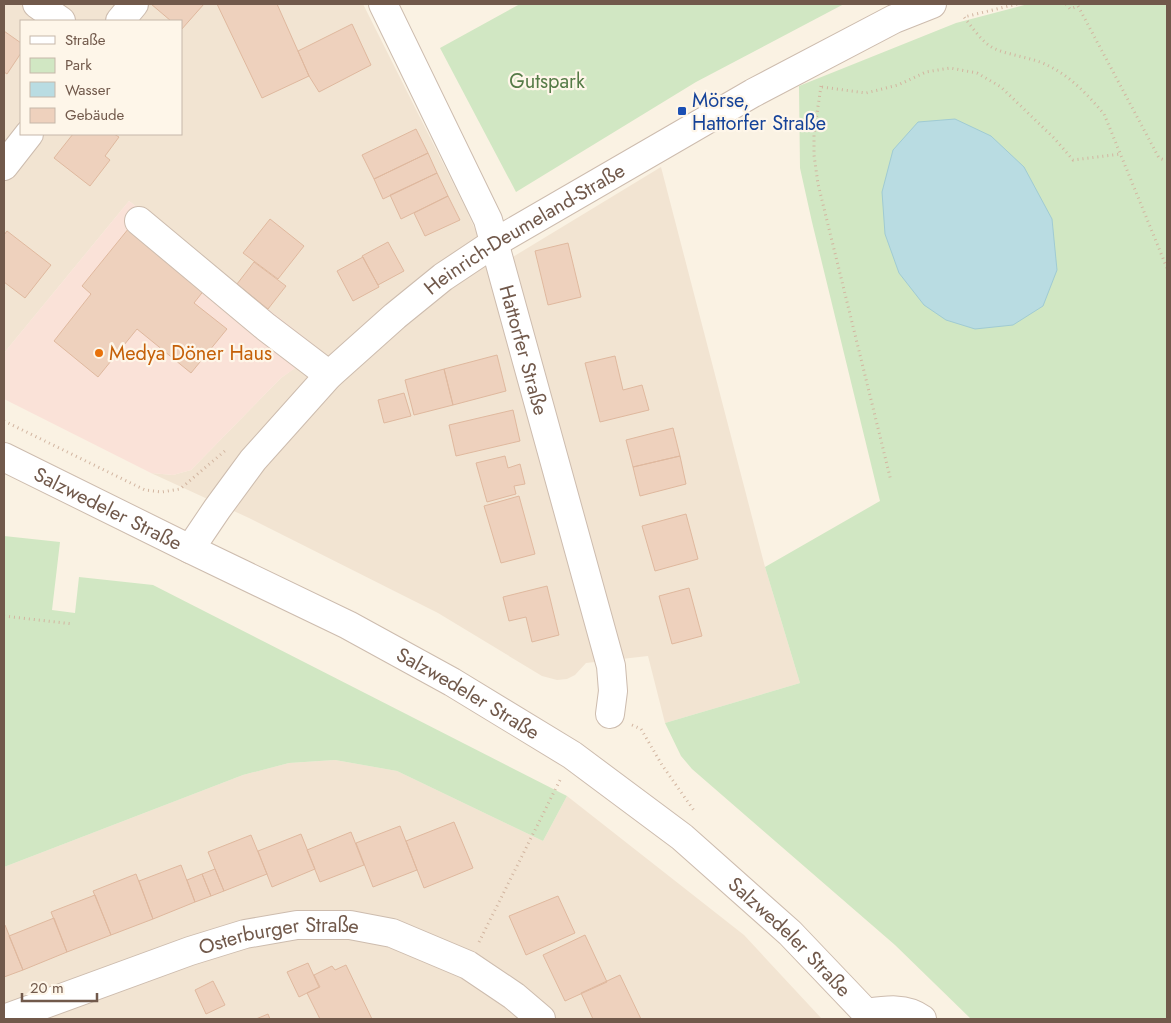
<svg xmlns="http://www.w3.org/2000/svg" width="1171" height="1023" viewBox="0 0 1171 1023" font-family="Jost,sans-serif">
  <rect width="100%" height="100%" fill="#faf2e3"/>
  <!-- residential -->
  <path fill="#f2e4d2" fill-rule="evenodd" d="M4 4H363L465 207 493 269 661 167 765 567 800 683 665 723 648 656 586 663 575 675 567 679 557 680 542 676 438 613 249 518 151 473 173 475 191 470 281 378 320 350 129 201 4 353ZM21 21H181V134H21Z
    M335 760 397 771 543 841 567 796 744 935 822 1019H4V867L243 775 289 763Z"/>
  <!-- commercial -->
  <path fill="#fae2d8" d="M129 201 321 350 281 378 191 470 173 475 151 473 4 399V353Z"/>
  <!-- green -->
  <path fill="#d1e7c3" d="M520 4H844L696 82 516 192 440 48Z
    M1028 4H1167V1019H971L895 945 692 769 681 756 665 723 800 683 765 567 880 501 812 222 800 168 799 86 956 23Z
    M4 536 60 542 52 610 75 613 79 577 153 585 567 796 543 841 397 771 335 760 289 763 243 775 4 867Z"/>
  <!-- water -->
  <path fill="#b9dce2" stroke="#a0cbd3" d="M955 119 991 136 1024 167 1052 219 1057 270 1043 306 1013 325 975 329 946 320 924 305 899 273 885 234 882 192 893 150 918 122Z"/>
  <!-- building -->
  <path fill="#eed1bd" stroke="#dfb89e" d="M151 4H204L181 30V21H171Z
    M217 4H277L309 76 262 98Z
    M352 24 371 65 319 92 309 76 298 51Z
    M4 31 21 43V53L7 74 4 72Z
    M416 129 428 153 374 179 362 155Z
    M73 134H114L119 137 105 156 110 160 90 186 54 158Z
    M428 153 437 173 383 199 374 179Z
    M437 173 448 196 401 219 390 195Z
    M448 196 460 220 425 236 414 213Z
    M270 219 304 246 278 279 243 253Z
    M129 228 205 289 194 303 227 329 191 373 137 329 98 377 54 341 91 294 82 286Z
    M7 231 51 265 25 298 4 282V235Z
    M388 242 404 271 378 285 362 256Z
    M568 243 581 297 548 305 535 251Z
    M363 257 379 287 353 301 337 271Z
    M254 262 286 286 268 309 237 284Z
    M497 355 506 391 453 405 444 369Z
    M615 356 623 390 642 385 649 410 600 422 585 363Z
    M444 369 453 405 414 415 405 380Z
    M404 393 411 416 384 423 378 400Z
    M513 410 520 441 456 456 449 425Z
    M673 428 680 456 633 467 626 440Z
    M505 456 508 468 520 464 525 484 514 486 516 494 487 502 476 463Z
    M680 456 686 484 640 496 633 467Z
    M519 496 535 554 501 563 484 506Z
    M686 514 698 559 655 571 642 526Z
    M547 586 559 635 532 642 526 617 509 621 503 597Z
    M689 588 702 636 672 644 659 596Z
    M454 822 473 868 424 888 406 841Z
    M400 826 417 870 373 887 356 843Z
    M351 832 364 865 320 882 307 850Z
    M301 834 315 869 272 887 258 851Z
    M251 835 267 874 224 891 208 852Z
    M181 865 195 902 153 919 139 881Z
    M215 869 224 891 211 896 202 874Z
    M136 874 153 919 111 935 93 891Z
    M202 874 211 896 195 902 187 880Z
    M95 895 111 935 67 952 51 912Z
    M558 896 575 933 526 955 509 916Z
    M54 918 67 952 23 970 9 936Z
    M4 925H5L23 970 4 977Z
    M585 935 607 982 565 1001 543 955Z
    M308 963 319 987 299 997 287 972Z
    M346 965 372 1019H320L307 993 320 987 314 975 332 966 335 970Z
    M620 975 641 1019H593L581 993Z
    M213 981 225 1005 206 1014 195 990Z
    M268 1014 270 1019H256Z"/>
  <g fill="none" stroke-linecap="round" stroke-linejoin="round">
    <defs>
      <g id="minor">
        <path d="M37 4 61 21"/>
        <path id="s1" d="M383 4 488 220 611 666 613 691 610 714"/>
        <path d="M120 21 134 4"/>
        <path d="M4 166 29 134"/>
        <path d="M139 221 266 327 329 375"/>
        <path id="s2" d="M4 457 190 549 348 625 452 682 572 755 682 837 790 933 872 1019"/>
        <path id="s3" d="M190 549 217 509 253 460 329 375 395 316 443 277 494 243 753 93 894 19 932 4"/>
        <path d="M867 1013C886 1010 906 1007 922 1019"/>
        <path id="s4" d="M4 1019 190 951 245 934 297 925H350L392 933 468 965 514 996 541 1019"/>
      </g>
    </defs>
    <!-- minor casing -->
    <use href="#minor" stroke="#cdbcae" stroke-width="30"/>
    <!-- path -->
    <path stroke="#d2b5a0" stroke-width="3" stroke-dasharray="1 4" stroke-linecap="butt" d="M1017 4 964 17C973 28 981 41 993 48 1010 56 1032 57 1049 66 1071 77 1088 95 1104 114L1167 268
      M1066 4 1070 9 1078 6 1159 158 1167 161
      M821 86 814 134V155L818 184 891 481
      M822 87 866 93 898 85 926 72 950 68 977 73 1001 87 1055 139 1073 160 1121 154
      M4 421 145 490 162 492 180 489 226 450
      M4 616 73 624
      M632 725 641 729 662 765 695 812
      M479 942 561 778"/>
    <!-- minor -->
    <use href="#minor" stroke="#fff" stroke-width="28"/>
  </g>
  <!-- markers -->
  <rect fill="#1a4fb4" stroke="#fef6e9" stroke-width="2" x="677" y="106" width="10" height="10" rx="2.5"/>
  <circle fill="#e8710a" stroke="#fef6e9" stroke-width="2" cx="99" cy="353" r="5"/>
  <g text-anchor="middle" dominant-baseline="central" stroke-width="4.5" stroke-linejoin="round" paint-order="stroke">
    <!-- park labels -->
    <g font-size="20" fill="#557b47" stroke="#fef6e9">
      <text x="547" y="81">Gutspark</text>
    </g>
    <!-- transit labels -->
    <g font-size="20" fill="#164399" stroke="#fef6e9" text-anchor="start">
      <text x="692" y="100">Mörse,<tspan x="692" dy="23">Hattorfer Straße</tspan></text>
    </g>
    <!-- street labels -->
    <g font-size="20" fill="#71594b" stroke="#fef6e9">
      <text stroke="none"><textPath href="#s3" startOffset="468">Heinrich-Deumeland-Straße</textPath></text>
      <text stroke="none"><textPath href="#s1" startOffset="375">Hattorfer Straße</textPath></text>
      <text stroke="none"><textPath href="#s2" startOffset="116">Salzwedeler Straße</textPath></text>
      <text stroke="none"><textPath href="#s2" startOffset="521">Salzwedeler Straße</textPath></text>
      <text stroke="none"><textPath href="#s2" startOffset="926">Salzwedeler Straße</textPath></text>
      <text stroke="none"><textPath href="#s4" startOffset="289">Osterburger Straße</textPath></text>
    </g>
    <!-- food labels -->
    <g font-size="20" fill="#c56008" stroke="#fef6e9" text-anchor="start">
      <text x="109" y="353">Medya Döner Haus</text>
    </g>
  </g>
  <!-- border -->
  <rect width="1171" height="1023" fill="none" stroke="#71594b" stroke-width="10"/>
  <!-- legend -->
  <rect x="20" y="20" width="162" height="115" fill="#fef6e9" stroke="#c6b7aa"/>
  <rect x="30" y="36" width="25" height="8" fill="#ffffff" stroke="#c6b7aa"/>
  <text x="65" y="45" font-size="15" fill="#71594b">Straße</text>
  <rect x="30" y="58" width="25" height="15" fill="#d1e7c3" stroke="#c6b7aa"/>
  <text x="65" y="70" font-size="15" fill="#71594b">Park</text>
  <rect x="30" y="82" width="25" height="15" fill="#b9dce2" stroke="#c6b7aa"/>
  <text x="65" y="95" font-size="15" fill="#71594b">Wasser</text>
  <rect x="30" y="108" width="25" height="15" fill="#eed1bd" stroke="#c6b7aa"/>
  <text x="65" y="120" font-size="15" fill="#71594b">Gebäude</text>
  <!-- scale -->
  <path d="M22 993v8h75v-8" fill="none" stroke="#71594b" stroke-width="2.5"/>
  <text x="30" y="993" font-size="15" fill="#71594b" stroke="#fef6e9" stroke-width="4" paint-order="stroke">20 m</text>
</svg>
